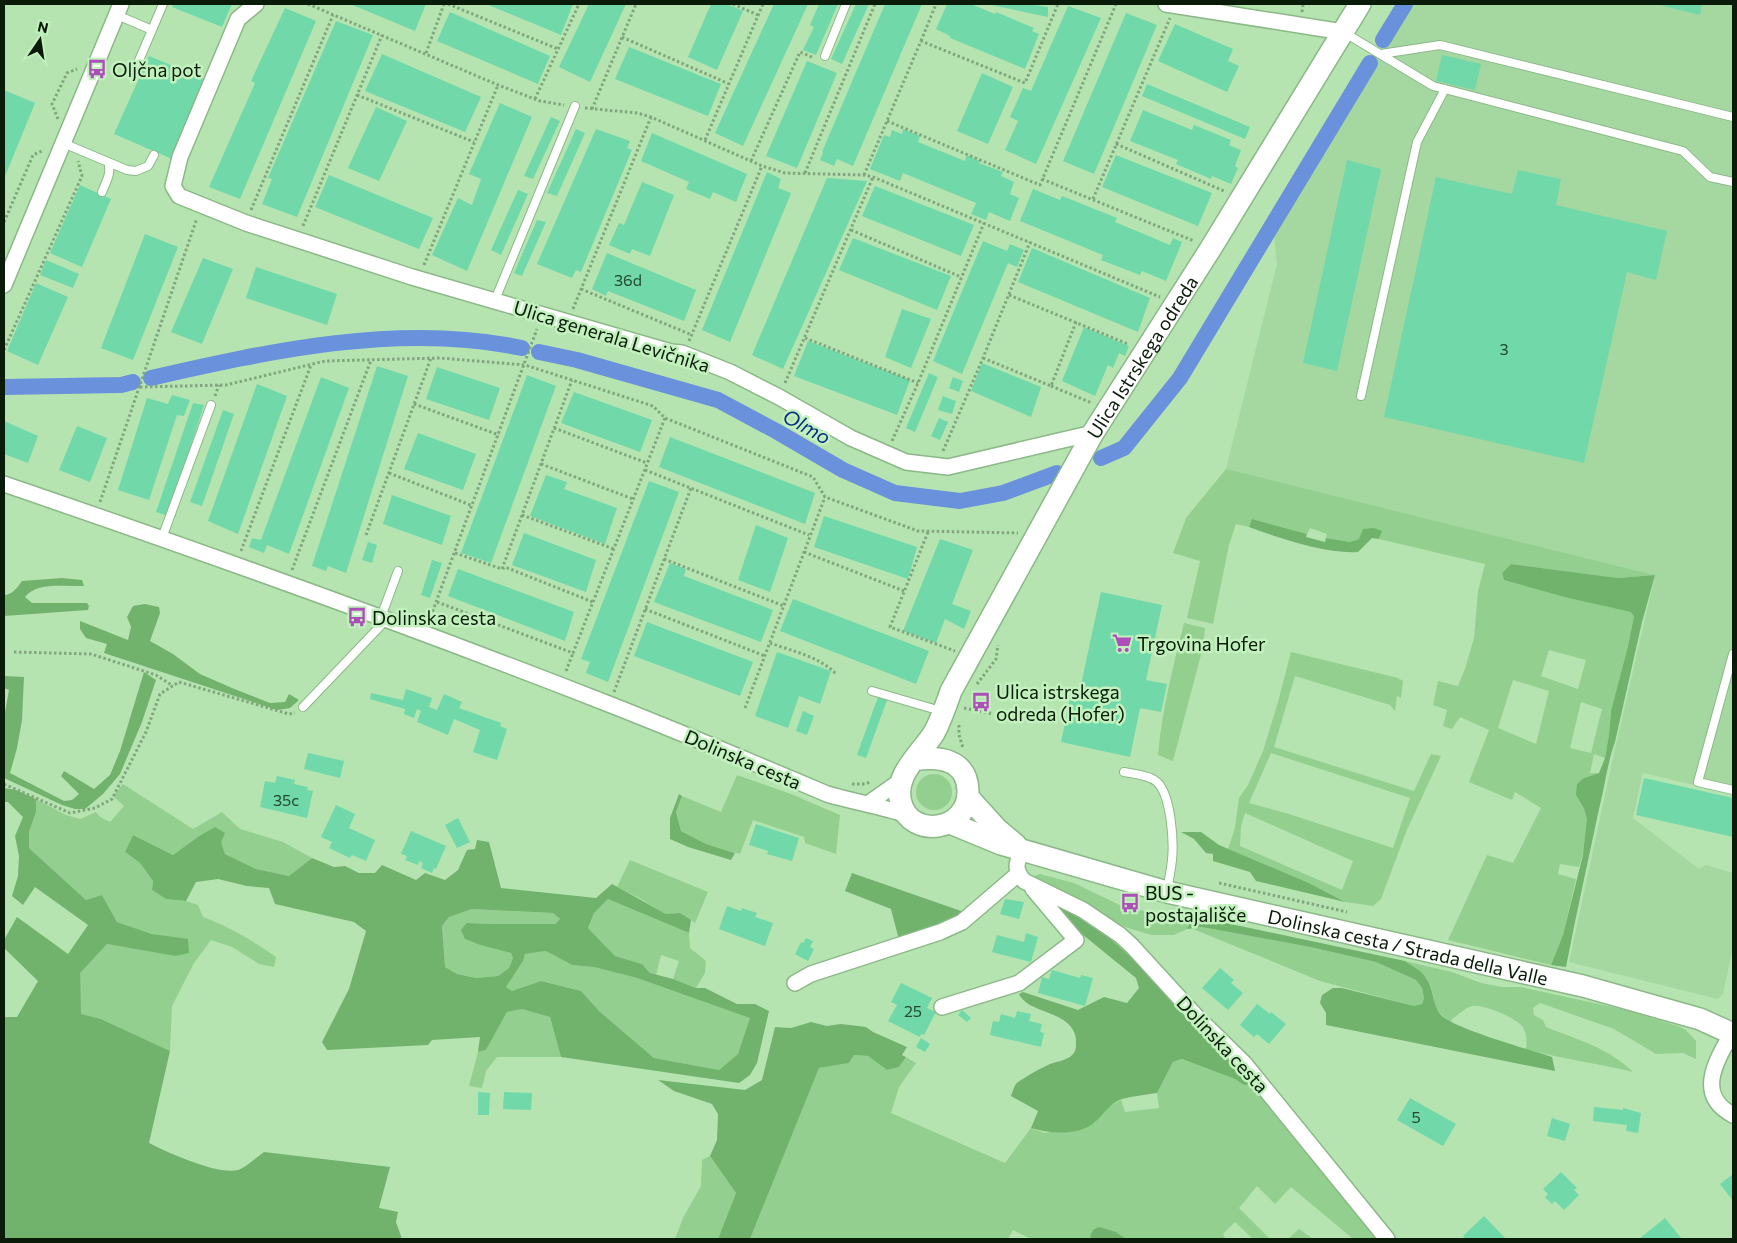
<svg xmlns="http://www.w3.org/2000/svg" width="1737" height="1243" viewBox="0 0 1737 1243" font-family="Commissioner,sans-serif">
  <rect width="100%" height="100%" fill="#b6e4b1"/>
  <!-- built -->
  <path fill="#a5d8a1" d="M1401 4H1733V794L1643 773 1633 818 1699 869 1706 865 1733 873V948L1723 994 1718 999 1569 962 1612 762 1655 575 1226 469 1277 264 1274 233Z"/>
  <!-- green -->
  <path fill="#93cf8e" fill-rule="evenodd" d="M1226 469 1655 575 1618 578 1511 564 1502 573 1504 580 1568 598 1632 612 1634 616 1628 646 1611 711 1609 735 1605 758 1594 754 1590 773H1599L1584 778 1576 795C1579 799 1583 804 1585 809 1591 823 1584 852 1579 867L1560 864 1558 874 1576 879 1563 935 1551 965 1448 940 1487 855 1513 863 1541 808 1515 792 1512 800 1469 782 1489 730 1460 717 1452 729 1443 726 1447 710 1433 705 1438 681 1458 686 1465 669 1474 638 1478 591 1485 564 1379 539 1382 531 1350 542 1326 538 1327 534 1310 528 1307 534 1252 519 1249 527 1236 524 1229 545 1213 624 1187 618 1200 561 1173 553 1186 518ZM1549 650 1586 660 1578 689 1541 676ZM1513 680 1549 691 1536 744 1498 728ZM1581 702 1602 709 1591 753 1570 748Z
    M1184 623 1205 628 1203 647 1173 761 1158 755C1162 710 1173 667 1184 623Z
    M1291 652 1398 678 1403 681 1401 698 1397 696 1395 711 1390 705 1295 676 1274 747 1414 791 1431 754 1441 756 1406 832 1381 899 1373 906 1345 902 1309 883 1228 849 1235 828 1239 798 1248 785 1263 751 1278 702ZM1271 753 1410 798 1393 848 1289 814 1249 803ZM1245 813 1353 861 1342 890 1240 846 1241 826Z
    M916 792a18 18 0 1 1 36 0a18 18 0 1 1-36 0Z
    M737 775 791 794 840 815 836 854 805 843 804 837 753 820 740 854 706 844 681 831 676 812 682 796 721 812Z
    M123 784 193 829 222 812 240 829 283 842 312 858 289 876 256 869 225 854 215 827 199 836 173 855 133 835 125 852 140 863 153 881 152 890 166 899 186 901 198 905 203 917C230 927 253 941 276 957L274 967 259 964 232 947 211 940 194 963 172 1006 170 1051 101 1019 80 1014V972L107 944 175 956 188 940 152 934 117 922 102 895 86 900 29 848V832L36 812V799L66 815 80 819 96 812 100 817 110 822 124 806 113 796Z
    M630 860 708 892 695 923 680 913 666 914 639 898 617 887Z
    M1040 874 1074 883 1126 908 1159 913 1193 916 1187 929 1174 935H1151L1125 927 1036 881 1034 876Z
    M608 899 689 933 690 948 706 961 705 973 696 988 673 979 679 961 661 955 656 975 650 973 642 964 615 956 588 928 594 913Z
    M472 909 553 913 560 919 555 924H495L467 923 465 939 480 945 511 953 513 958 509 968 498 976 476 978 457 974 445 967 442 926 449 917Z
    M1202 927 1310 947 1376 962 1416 980 1422 988 1424 998 1422 1004 1414 1006 1320 981 1193 929Z
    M546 951 572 965 594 967 637 978 751 1018 738 1054 719 1070 654 1058 599 1011 581 991 541 981 512 991 506 987 523 961 525 954Z
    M1405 961 1452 972 1481 983 1502 987H1520L1626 1010 1678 1026 1686 1030 1696 1041V1059L1683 1053 1656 1054 1614 1029 1540 1003 1533 1008 1534 1015 1543 1020 1546 1027C1576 1039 1609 1048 1633 1072 1597 1063 1561 1059 1526 1049 1527 1041 1527 1033 1522 1026 1514 1017 1483 1004 1472 1006 1465 1008 1458 1015 1452 1019L1451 1022C1427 1007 1439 998 1427 979 1422 972 1412 966 1405 961Z
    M522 1009 550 1017 561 1057H497L486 1071 482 1088 469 1086 478 1052 486 1050 507 1012Z
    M854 1055 868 1056 887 1070 899 1067 906 1057 916 1063 899 1087 891 1113 1005 1163 1031 1128 1045 1133 1094 1123 1108 1107 1121 1100 1125 1112 1159 1108 1157 1093 1173 1062 1182 1059 1235 1079 1244 1085 1253 1084 1382 1239H1353L1291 1187 1275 1204 1257 1186 1239 1208 1270 1239H1253L1235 1222 1223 1234 1225 1237 1222 1239H1126L1116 1232 1093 1230 1090 1236 1092 1239H1031L1013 1230 1008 1239H750L819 1068 849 1063Z
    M710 1156 736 1193 718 1239H675L683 1218 701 1186 702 1160Z
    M1299 1229 1313 1239H1288Z"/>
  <!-- forest -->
  <path fill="#71b26c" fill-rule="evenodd" d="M1252 519 1307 534 1306 537 1325 542 1326 538 1350 542 1359 539 1363 529 1374 528 1382 531 1379 539 1372 538 1358 552C1326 554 1279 538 1249 527Z
    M1511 564 1618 578 1655 575 1642 622 1615 742C1607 764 1605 786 1599 809 1588 862 1576 914 1566 967L1551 965 1563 935 1583 855 1587 819 1584 808 1576 795 1577 784 1584 778 1599 773 1605 758 1609 735 1611 711 1628 646 1634 616 1631 612 1568 598 1504 580 1502 573Z
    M62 578 82 580 84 586C66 587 37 581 25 597L32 603H87L89 606 88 610 4 616V595C12 595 18 587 22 581Z
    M145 604 159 607 160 613 150 641 173 654 200 674 232 688 270 703 285 702 289 694 299 700 290 708 277 710 104 653 107 644 86 638 80 629V621L128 640 131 627 127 617 133 606Z
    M144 672 156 680 142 722 120 774 103 794 85 809H75L62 805 4 778V718L9 690 4 688V676L24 677 22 720 17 748 10 773 64 801 72 800 79 794 61 776 64 771 94 789 110 775 120 751Z
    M4 788 16 790 36 799V812L29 832V848L86 900 102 895 117 922 152 934 188 939 189 953 175 956 107 944 80 973 81 1014 101 1019 170 1051 149 1143C169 1153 217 1175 238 1170 245 1168 257 1157 264 1152L390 1167 379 1208 398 1212 396 1222 402 1239H4V1017H17L38 981 4 948V940L17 917 68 954 88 925 35 887 23 905 12 896 18 876 19 856 15 836 23 817 8 802H4Z
    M679 794 682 796 676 812 681 831 706 844 735 853 731 860 688 847 670 839V818Z
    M215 827 225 833 221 842 225 854 256 869 289 876 312 858 334 867 345 866 359 873H375L382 865 416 880 425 873 445 880 458 870 467 850 475 849 477 840 489 842 501 888 596 898 612 884 666 914 680 913 691 920 689 933 608 899 594 913 588 928 615 956 642 964 650 973 673 979 696 988H705L737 1004H755L769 1011 757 1063 750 1075 739 1083 561 1057 550 1017 522 1009 507 1012 486 1050 478 1052 480 1037 432 1040 428 1045 327 1050 322 1042 349 989 366 931 354 922 275 904 269 888 247 886 218 879 196 882 186 901 166 899 152 890 153 881 140 863 125 852 133 835 173 855 199 836ZM472 909 553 913 560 919 555 924H495L467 923 461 930 465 939 480 945 511 953 513 958 509 968 498 976 476 978 457 974 445 967 442 926 449 917ZM546 951 572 965 594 967 637 978 750 1018 738 1054 719 1070 654 1058 599 1011 581 991 541 981 512 991 506 987 523 961 525 954Z
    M1181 832H1201L1219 845 1309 883 1345 902 1256 881 1250 872 1213 861V854L1206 853 1194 839Z
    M852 873 964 912 941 925 899 940 891 909 845 891Z
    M1060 903 1087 918 1152 976 1253 1084 1244 1085 1235 1079 1182 1059 1173 1062 1157 1093C1145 1095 1133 1096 1122 1099 1109 1104 1104 1114 1095 1122 1079 1136 1050 1134 1031 1128L1038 1111 1011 1096C1013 1091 1014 1085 1018 1082 1027 1076 1039 1069 1048 1065 1060 1060 1077 1060 1076 1044 1076 1040 1076 1036 1074 1032 1064 1010 1028 1013 1019 994L1023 992 1078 1010 1104 997 1127 1003 1139 988 1136 978 1077 930 1057 909Z
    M1193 916 1405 961C1412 966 1422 971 1426 978 1434 989 1432 1003 1440 1014 1451 1028 1531 1050 1552 1057L1555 1071 1326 1025V1013L1320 1003 1322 995 1333 988H1342L1414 1006 1422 1004 1424 998 1422 988 1416 980 1376 962 1310 947 1202 927 1187 929Z
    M811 1022 827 1026 841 1024 866 1027 873 1032 907 1047 902 1055 906 1057 899 1067 887 1070 868 1056 854 1055 849 1063 819 1068 750 1239H718L736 1193 710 1156 717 1140 718 1114 712 1104 674 1091 658 1080 745 1090 762 1080 775 1027 791 1028Z
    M1099 1227 1116 1232 1126 1239H1092L1090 1236 1093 1230Z"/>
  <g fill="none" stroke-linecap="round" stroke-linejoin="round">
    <!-- canal -->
    <path stroke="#6a91db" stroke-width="16" d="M1383 40 1405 4
      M539 352 577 360 718 400 776 431 843 470 895 493 960 501 1003 493 1057 473
      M151 378C269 351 401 322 522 348
      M4 387 121 385 133 382
      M1101 458 1124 448 1180 378 1370 63"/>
  </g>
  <!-- building -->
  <path fill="#70d8a9" d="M174 4H232L222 27 172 7Z
    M350 4H426L415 31Z
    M486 4H573L561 35Z
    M589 4H626L590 82 559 67Z
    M711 4H727L743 11 717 70 688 57Z
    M774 4H808L743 146 715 133Z
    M819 4H838L816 55 803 50 814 27 810 25Z
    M856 4H869L842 64 831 59Z
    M885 4H922L853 166 837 159 834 166 820 160 823 153 822 152Z
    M947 4H971L995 14 996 12 1034 28 1032 31 1039 34 1025 69 950 38V36L936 29Z
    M987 4H1028L1048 7V17Z
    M1656 4H1702L1700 15Z
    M1068 6 1101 18 1036 164 1005 150 1018 121 1010 117 1023 88 1031 91Z
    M285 8 316 21 240 199 209 187 255 83 251 81Z
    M450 12 550 56 538 84 437 41Z
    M1126 13 1157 25 1094 174 1063 161Z
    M336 21 373 35 297 217 262 204 272 179 268 178Z
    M1175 24 1233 49 1228 61 1239 66 1227 92 1158 61Z
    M629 47 721 84 708 116 615 79Z
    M382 54 481 97 465 132 365 91Z
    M1442 55 1481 64 1475 90 1436 81Z
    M149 56 207 80 172 159 114 134Z
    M807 61 837 73 797 168 766 156Z
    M982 73 1013 87 988 144 957 131Z
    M1147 84 1250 127 1245 139 1142 96Z
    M4 90 35 103 4 179Z
    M500 103 532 117 467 271 432 255 458 198 472 205 481 179 469 174Z
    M376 107 407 121 379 181 348 168Z
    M1143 110 1192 130 1194 125 1231 140 1229 145 1241 150 1235 166 1238 168 1231 184 1212 176 1211 179 1176 164 1178 160 1130 141Z
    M551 117 560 121 533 179 524 176Z
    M576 129 585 133 557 196 547 193Z
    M596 129 630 141 627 148 632 150 581 272 576 270 572 278 537 264Z
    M903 129 920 136 918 142 965 161 967 155 980 161 979 163 1003 172 1001 176 1014 182 1010 194 1019 198 1010 221 989 212 986 220 971 214 976 203 903 173 900 181 870 169 884 135 890 137 892 130 902 134Z
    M652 133 747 174 736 202 713 192 710 199 686 189 689 182 641 161Z
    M1116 155 1212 193 1198 226 1102 187Z
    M1347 160 1381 169 1337 371 1303 363Z
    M1518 170 1561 179 1556 205 1667 231 1656 280 1627 272 1584 463 1384 417 1436 177 1512 194Z
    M767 172 781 179 778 188 791 193 730 342 702 330Z
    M329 175 433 218 419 249 315 207Z
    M827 178 867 181 783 369 752 355Z
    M642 182 674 195 650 256 632 249 630 254 609 245 619 223 624 225Z
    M80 185 111 199 82 267 50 253Z
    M875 186 974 225 961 256 862 216Z
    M1033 189 1060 200 1062 196 1117 218 1115 222 1170 245 1173 238 1182 242 1166 281 1142 271 1140 275 1101 260 1103 255 1020 221Z
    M518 190 528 194 501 255 491 250Z
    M537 220 546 222 522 276 514 273Z
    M145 234 178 247 133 360 101 348Z
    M853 238 951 276 937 310 839 270Z
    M983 241 1007 251 1010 244 1024 250 1017 267 1008 263 962 374 933 361Z
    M1032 248 1150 298 1138 332 1018 282Z
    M607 253 696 290 684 321 608 291 606 296 592 289Z
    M203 258 233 269 202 344 171 332Z
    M46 260 79 274 73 288 40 275Z
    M256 267 337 294 327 325 246 298Z
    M36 283 68 297 38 365 7 351Z
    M902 309 931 319 911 368 885 357Z
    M1084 327 1129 346 1125 356 1119 353 1113 368 1108 365 1095 396 1062 381Z
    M808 341 910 380 897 415 794 376Z
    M982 363 1041 387 1031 417 971 391Z
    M377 366 408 376 346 573 328 566 326 571 312 566Z
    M437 367 500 388 489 420 426 399Z
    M929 373 938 377 915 432 906 428Z
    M527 375 556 386 491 563 461 553Z
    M321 377 349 388 289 554 267 545 264 553 249 547 252 538 261 540Z
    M953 377 963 381 959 392 949 388Z
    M257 384 287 396 238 534 208 521Z
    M574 392 652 420 640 452 561 423Z
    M172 395 190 400 184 416 177 415 149 500 118 490 147 398 168 404Z
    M943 396 956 401 952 414 938 410Z
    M193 403 204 405 168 516 156 512Z
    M223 410 234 414 202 506 190 502Z
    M939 418 948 422 940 440 931 436Z
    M4 421 38 436 28 463 4 454Z
    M77 426 107 438 90 482 59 470Z
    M418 433 476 454 463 490 404 469Z
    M670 437 815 493 805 524 659 467Z
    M546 475 567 482 564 489 617 508 605 544 530 516Z
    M649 481 679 492 608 682 586 673 590 662 581 659Z
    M392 495 451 516 442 545 383 524Z
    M824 516 917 547 908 579 814 547Z
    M756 525 788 538 770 592 738 580Z
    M524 533 596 560 586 592 512 565Z
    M940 539 973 550 952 604 971 611 964 629 945 619 936 643 903 631Z
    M368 542 377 545 372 563 362 560Z
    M432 560 442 563 430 598 421 595Z
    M670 563 686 569 684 576 773 610 761 642 654 602Z
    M458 569 574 612 565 641 448 596Z
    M1101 592 1162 605 1146 680 1167 684 1161 712 1140 708 1130 757 1061 742 1072 688 1080 689Z
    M793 599 929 651 916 684 780 631Z
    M647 622 753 662 740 696 634 656Z
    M777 652 831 671 820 704 799 696 788 728 755 716Z
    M406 689 432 698 429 707 437 710 444 694 462 702 459 708 501 723 500 726 507 729 497 760 473 752 480 730 454 719 448 735 417 722 421 711 417 709 414 718 404 714 405 709 370 699 371 693 403 700Z
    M878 697 887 700 866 758 857 755Z
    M803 711 814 716 807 735 796 731Z
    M308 753 344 761 340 778 304 769Z
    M277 776 295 780 294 784 308 787 307 790 313 791 307 818 260 807 265 781 275 783Z
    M1644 778 1733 798V837L1636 815Z
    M336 805 355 814 349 828 375 840 366 861 352 855 350 858 329 848 332 842 321 837Z
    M458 818 470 842 457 848 445 825Z
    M756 824 799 838 792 861 767 854 768 851 749 845Z
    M411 831 446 846 436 869 434 868 432 873 421 868 423 863 419 861 418 865 405 860 407 856 401 854Z
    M1005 899 1024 902 1019 919 1000 914Z
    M727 906 741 911 742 908 757 913 755 917 773 923 765 946 719 929Z
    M1026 933 1038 937 1031 962 992 952 997 935 1024 942Z
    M806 938 813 941 810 947 814 949 808 961 795 954 801 942 803 943Z
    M1220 968 1234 980 1231 983 1243 993 1228 1010 1202 988Z
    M1052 970 1080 978 1081 975 1093 978 1085 1006 1038 993 1042 977 1049 979Z
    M901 983 932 998 927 1008 936 1012 924 1035 921 1034 920 1037 888 1021 897 1005 891 1002Z
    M1257 1004 1270 1014 1271 1012 1286 1024 1269 1044 1257 1034 1254 1037 1240 1025Z
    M962 1010 971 1018 967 1022 958 1015Z
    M1017 1011 1031 1014 1029 1021 1042 1024 1040 1032 1044 1033 1041 1047 990 1035 993 1021 999 1022 1001 1014 1015 1018Z
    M921 1038 930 1044 925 1052 916 1047Z
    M478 1092 490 1093 489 1115H478Z
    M504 1092 532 1093 531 1110 503 1109Z
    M1410 1098 1456 1124 1443 1146 1397 1120Z
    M1594 1107 1623 1110V1108L1641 1113 1638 1133 1626 1131 1627 1125 1593 1121Z
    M1552 1118 1570 1124 1565 1141 1547 1136Z
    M1561 1172 1577 1188 1574 1190 1579 1195 1564 1210 1555 1201 1552 1204 1545 1197 1548 1194 1543 1189Z
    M1733 1174V1201L1720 1184Z
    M1484 1216 1506 1239H1466L1463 1236Z
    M1665 1218 1682 1239H1639Z"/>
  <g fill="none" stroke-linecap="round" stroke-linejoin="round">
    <defs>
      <path id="lane" d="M117 15 152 30 134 72
        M152 30 163 4
        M1345 33 1433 86 1683 151 1710 177 1733 182
        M1381 54 1440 45 1733 117
        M825 56 846 4
        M63 143 127 170 136 171 148 166 154 155
        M102 192C106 182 112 173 108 162
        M495 300 575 106
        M1361 396 1417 142 1445 89
        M162 538 211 405
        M381 617 398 571
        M1733 654 1698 782 1733 790
        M872 691 941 711
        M303 707 387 619
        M1124 772C1134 774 1149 775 1157 782 1171 795 1174 841 1172 860 1171 870 1169 880 1167 890"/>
      <path id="street" d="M256 4 238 19 180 157 173 186 179 196 246 223 412 277 671 352 682 353 730 372 779 397 851 438 906 462 948 467 1093 433
        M1166 4 1343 32
        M4 285 121 4
        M4 484C206 553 407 625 606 703 680 732 754 763 827 794 854 802 881 806 907 815
        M869 803 900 781
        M1022 850C1016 864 1014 869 1024 881L1083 910 1120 935 1132 946 1196 1016 1244 1063 1387 1239
        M795 983 811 974 940 932 962 922 1018 874
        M942 1007 1019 983 1076 940 1033 889
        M1732 1033C1716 1061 1695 1095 1733 1115"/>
      <g id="secondary">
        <path id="s1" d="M914 760C939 756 967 759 968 791 969 831 911 840 901 803 893 775 920 755 934 733 941 720 946 705 951 691L1093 433 1211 248 1360 4"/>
        <path d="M968 797 997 829 1016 845"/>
        <path id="s2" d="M950 823 1001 844 1167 892 1583 986 1700 1019 1733 1034"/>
      </g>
    </defs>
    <!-- lane casing -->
    <use href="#lane" stroke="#8bb887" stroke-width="10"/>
    <!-- street casing -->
    <use href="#street" stroke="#8bb887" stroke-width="18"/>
    <!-- secondary casing -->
    <use href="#secondary" stroke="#8bb887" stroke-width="24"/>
    <!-- path -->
    <path stroke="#81a67d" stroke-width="3" stroke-dasharray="2.5 2.5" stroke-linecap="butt" d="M308 4 498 85 540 101 564 105
      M448 4 558 49
      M733 4 758 15
      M1302 12 1303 4
      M622 37 729 84
      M921 41 936 4
      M426 53 444 4
      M357 95 474 142
      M535 99 579 4
      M585 108 637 113 651 117 762 166 785 173 864 175 873 177 1160 297
      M592 109 636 4
      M58 119 52 104 67 73 77 69
      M887 121 1040 185 1116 4
      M705 140 763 4
      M1116 144 1226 192
      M751 161 800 52 814 58
      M805 173 875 4
      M864 175 921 41 1025 83 1058 4
      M1042 179 1194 241
      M1093 199 1170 18
      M251 210 333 15
      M4 222 33 155 44 150
      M303 226 382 35
      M851 230 961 277
      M424 265 498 85
      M581 289 692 335
      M1009 295 1128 344
      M573 309 651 117
      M805 338 918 383
      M689 341 762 166
      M4 350 82 176 78 161
      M983 358 1051 386 1076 322
      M785 383 873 177
      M1051 386 1092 403
      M140 387 226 385 325 361 440 358 525 365 653 406 665 418 813 477 825 497 918 531 1018 533
      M215 396 219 385
      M414 404 499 435
      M554 428 647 463
      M892 441 918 383 984 223
      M943 451 983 358 1030 242
      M541 464 633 499
      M645 470 809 535
      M389 473 473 506
      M100 502 197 218
      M522 515 614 549
      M928 532 890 627 955 651
      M366 535 431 358
      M241 551 311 365
      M804 552 904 591
      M455 553 502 569 505 567 593 602
      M664 559 784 606
      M502 569 572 380
      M292 570 371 360
      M437 602 573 653 665 418
      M645 609 765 656
      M429 621 537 329
      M770 643C792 651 821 657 837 675
      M14 652 91 654 156 675 173 686
      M566 671 573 653
      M977 684 996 659 998 645
      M614 692 691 488
      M745 708 825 497
      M964 708 993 714
      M959 725V735L963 748
      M4 784 70 813 95 808 112 799 146 732 160 694 179 682 289 714 295 713
      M852 784H865L870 782
      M1219 883 1347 912"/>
    <!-- lane -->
    <use href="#lane" stroke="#fff" stroke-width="8"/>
    <!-- street -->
    <use href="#street" stroke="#fff" stroke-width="15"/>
    <!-- secondary -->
    <use href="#secondary" stroke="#fff" stroke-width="21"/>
  </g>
  <!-- icons -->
  <defs>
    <symbol id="bus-bare" viewBox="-9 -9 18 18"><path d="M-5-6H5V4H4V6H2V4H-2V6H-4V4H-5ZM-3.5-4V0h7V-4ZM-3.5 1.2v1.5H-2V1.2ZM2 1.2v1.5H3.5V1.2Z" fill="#ad4fb9" stroke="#c2f1be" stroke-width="2.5" paint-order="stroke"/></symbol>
    <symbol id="supermarket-bare" viewBox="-9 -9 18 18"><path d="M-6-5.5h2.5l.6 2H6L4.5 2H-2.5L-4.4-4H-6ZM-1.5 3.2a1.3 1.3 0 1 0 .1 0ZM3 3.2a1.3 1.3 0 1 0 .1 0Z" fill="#ad4fb9" stroke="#c2f1be" stroke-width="2.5" paint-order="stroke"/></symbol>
  </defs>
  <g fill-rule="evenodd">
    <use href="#bus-bare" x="83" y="55" width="28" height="28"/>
    <use href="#bus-bare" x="343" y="603" width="28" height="28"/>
    <use href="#supermarket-bare" x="1108" y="629" width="28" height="28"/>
    <use href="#bus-bare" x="967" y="688" width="28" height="28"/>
    <use href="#bus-bare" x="1116" y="889" width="28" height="28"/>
  </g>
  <g text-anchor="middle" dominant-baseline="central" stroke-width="5" stroke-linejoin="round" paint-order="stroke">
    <!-- number labels -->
    <g font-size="16" fill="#244a31">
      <text x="628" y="279">36d</text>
      <text x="1504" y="348">3</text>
      <text x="286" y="799">35c</text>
      <text x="913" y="1010">25</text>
      <text x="1416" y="1116">5</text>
    </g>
    <!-- poi labels -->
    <g font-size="19" fill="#0a1b09" stroke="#c2f1be" text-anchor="start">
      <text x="112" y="69">Oljčna pot</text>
      <text x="372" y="617">Dolinska cesta</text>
      <text x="1137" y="643">Trgovina Hofer</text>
      <text x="996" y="691">Ulica istrskega<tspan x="996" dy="22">odreda (Hofer)</tspan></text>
      <text x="1145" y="892">BUS -<tspan x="1145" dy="22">postajališče</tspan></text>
    </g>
    <!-- street labels -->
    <g font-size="19" fill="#0a1b09" stroke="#c2f1be">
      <text transform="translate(612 336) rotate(17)">Ulica generala Levičnika</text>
      <text stroke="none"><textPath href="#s1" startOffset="682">Ulica Istrskega odreda</textPath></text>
      <text transform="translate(743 759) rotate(23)">Dolinska cesta</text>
      <text stroke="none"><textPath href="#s2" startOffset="475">Dolinska cesta / Strada della Valle</textPath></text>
      <text transform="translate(1223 1044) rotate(47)">Dolinska cesta</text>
    </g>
    <!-- water labels -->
    <g font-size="20" font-style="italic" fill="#072f84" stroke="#c2f1be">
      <text transform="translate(807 426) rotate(29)">Olmo</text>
    </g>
  </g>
  <!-- border -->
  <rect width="1737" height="1243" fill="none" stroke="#0a1b09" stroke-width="10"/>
  <!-- north arrow -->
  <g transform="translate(40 40) rotate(13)" stroke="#c2f1be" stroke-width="4" paint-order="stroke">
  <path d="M0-4L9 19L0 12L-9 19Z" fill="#0a1b09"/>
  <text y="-8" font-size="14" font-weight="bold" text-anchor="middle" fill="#0a1b09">N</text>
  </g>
</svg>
